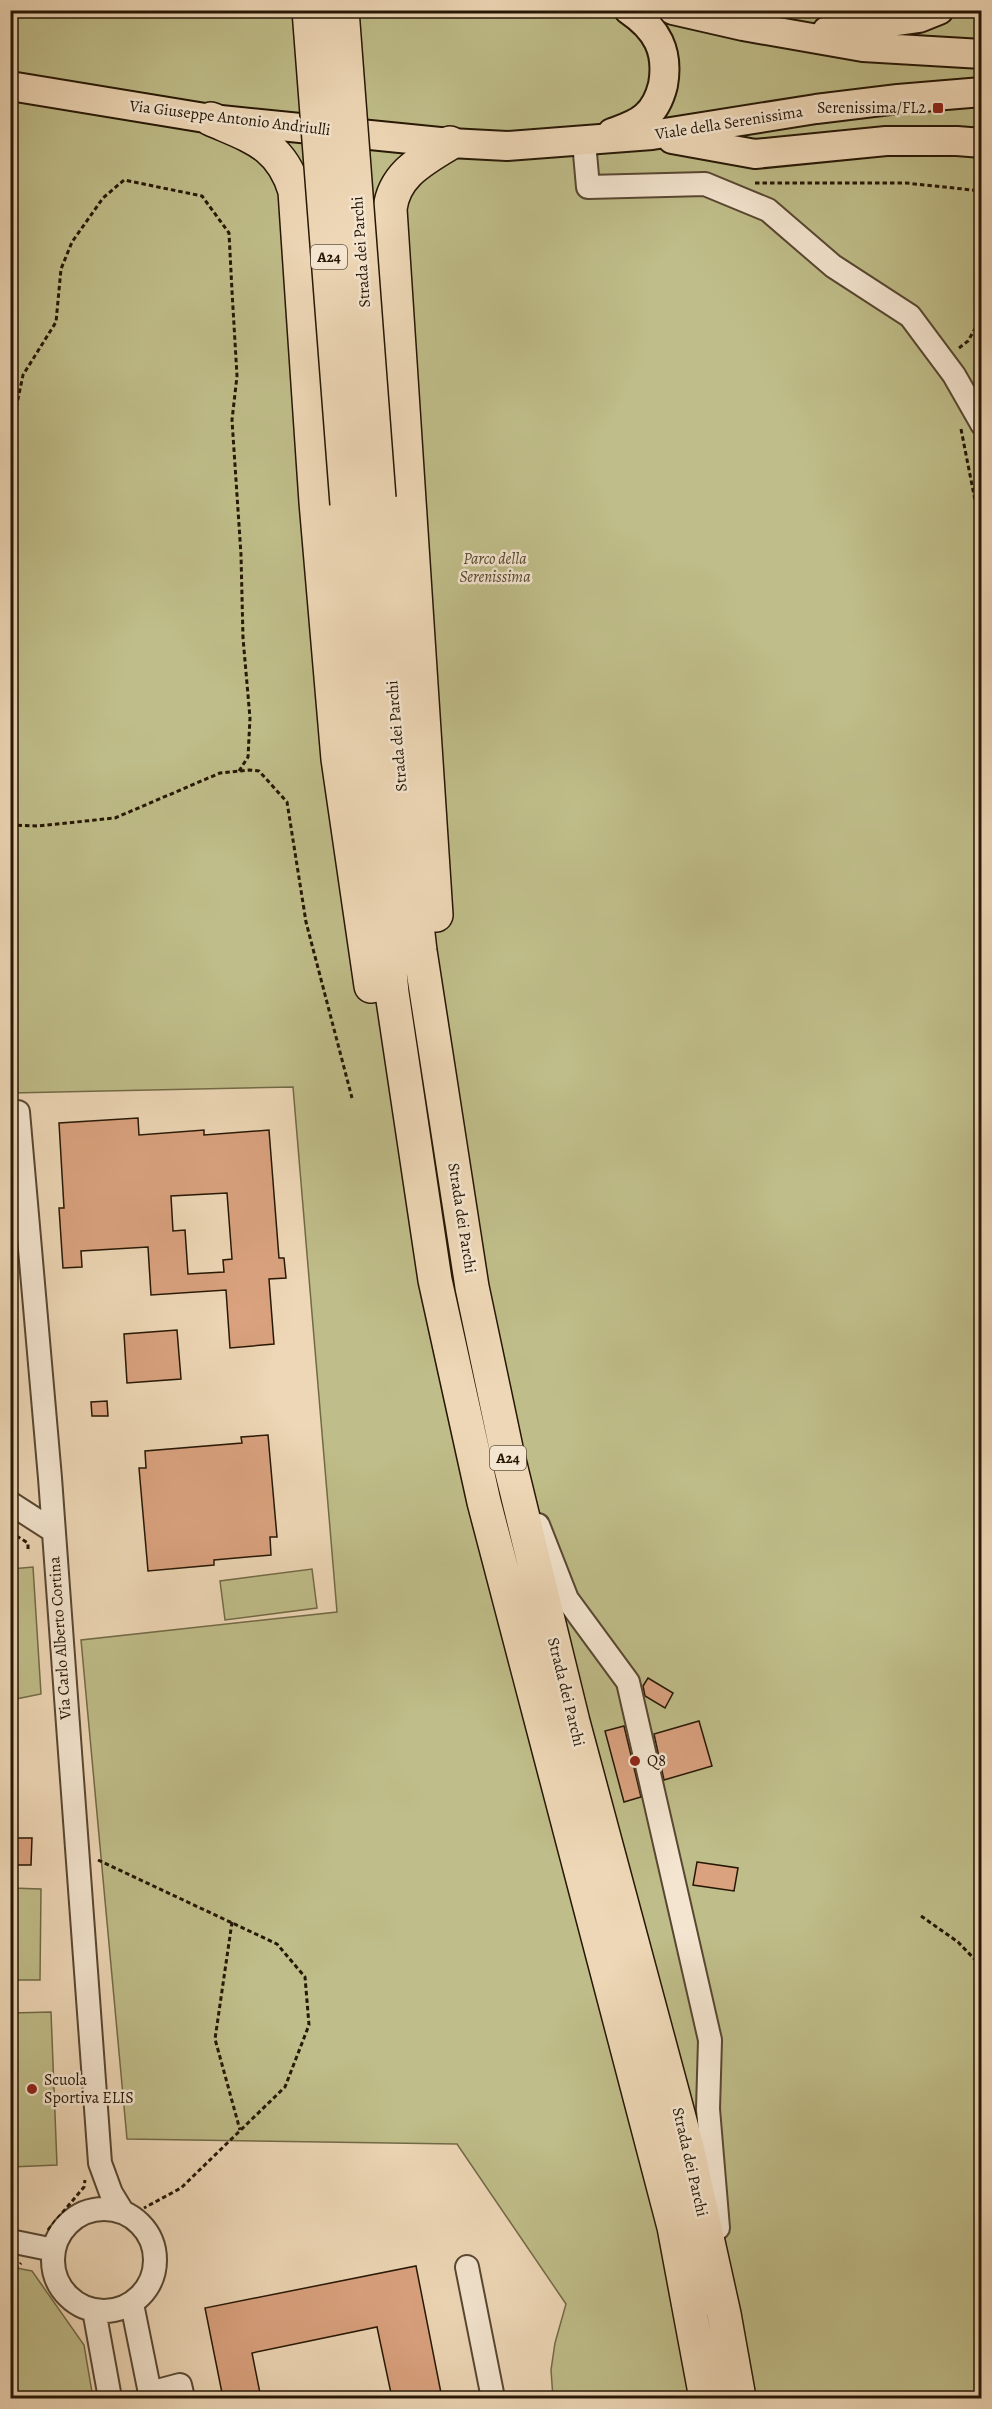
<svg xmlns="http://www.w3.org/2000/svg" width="992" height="2409" viewBox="0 0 992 2409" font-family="Alegreya,serif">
  <rect width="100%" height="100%" fill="#eed7b6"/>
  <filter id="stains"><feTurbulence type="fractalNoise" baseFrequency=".00333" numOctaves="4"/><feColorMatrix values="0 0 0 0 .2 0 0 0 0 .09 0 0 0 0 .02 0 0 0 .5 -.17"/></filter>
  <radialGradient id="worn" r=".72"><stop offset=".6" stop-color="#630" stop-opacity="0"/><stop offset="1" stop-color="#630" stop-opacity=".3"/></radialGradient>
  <!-- green -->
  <path fill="#bfbd89" stroke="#726a47" stroke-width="1.5" d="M10 11H981V2398H553L551 2370 555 2343 566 2304 457 2144 127 2139 81 1640 337 1612 293 1087 11 1093Z
    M33 1567 41 1694 11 1700V1569Z
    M312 1569 317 1608 225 1620 220 1581Z
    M11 1772H15V1829H11Z
    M11 1888 41 1889 40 1980H11Z
    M51 2012 57 2165 11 2167V2013Z
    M11 2267 32 2271 84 2345 93 2398H11Z"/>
  <!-- building -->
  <path fill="#daa27f" stroke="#261705" stroke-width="1.5" fill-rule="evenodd" d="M138 1118 139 1135 204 1130V1135L269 1130 279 1258H284L286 1278 269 1279 274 1344 230 1348 226 1290 151 1295 148 1247 81 1251 82 1267 63 1268 59 1208H64L59 1123ZM227 1193 232 1259 223 1260 224 1272 188 1274 185 1230 173 1231 171 1196Z
    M177 1330 181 1379 127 1383 124 1334Z
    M107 1401 108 1416H92L91 1402Z
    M268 1435 277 1537H270L271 1555 214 1560V1565L148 1571 139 1468H146L145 1451 242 1443 241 1437Z
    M648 1678 673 1693 665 1708 645 1696 643 1686Z
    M699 1721 712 1766 664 1780 654 1734Z
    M624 1726 641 1797 624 1802 605 1731Z
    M10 1838H32L31 1865H10Z
    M697 1862 738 1868 734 1891 693 1885Z
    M416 2266 442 2398H392L377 2327 252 2353 261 2398H223L205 2308Z"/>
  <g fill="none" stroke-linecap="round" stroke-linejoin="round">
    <defs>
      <path id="minor" d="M584 142 588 187 705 184 768 210 833 266 910 316 954 375 982 424
        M18 1112 50 1478 100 2163 111 2193 122 2211
        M10 1503 52 1530
        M538 1525 567 1599 628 1682 710 2040 708 2109 718 2228
        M53 2260a51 51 0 1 1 102 0a51 51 0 1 1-102 0Z
        M10 2241 54 2250
        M467 2267 493 2398
        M132 2304 151 2398
        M94 2310 110 2398
        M150 2393 180 2385 183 2398"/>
      <path id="major" d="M673 10 743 26 863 47 982 54
        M827 31 919 18 939 10
        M10 86 211 119 450 143 507 146 652 135 816 109 898 99 982 92
        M612 133C623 129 636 125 645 117 655 109 660 97 663 85 669 51 657 29 629 10
        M672 139 755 154 886 141H957L982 143"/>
      <path id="highway" d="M211 119C252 137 281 144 295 191L316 502 338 759 371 986
        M379 498 397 753 420 951 472 1287 506 1448 573 1722 687 2147 724 2314 739 2398
        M347 504 392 993 435 1280 484 1502 674 2227 706 2398
        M436 915 390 209C394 174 423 160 450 143"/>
    </defs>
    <!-- minor casing -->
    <use href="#minor" stroke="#584731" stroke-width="26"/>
    <!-- major casing -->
    <use href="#major" stroke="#261705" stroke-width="32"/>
    <!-- highway casing -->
    <use href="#highway" stroke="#261705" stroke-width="36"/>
    <!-- path -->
    <path stroke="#261705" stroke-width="3" stroke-dasharray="4.5 3" stroke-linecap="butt" d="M755 183H906L982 191
      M959 348 968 341 982 316
      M961 429 982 536
      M10 437 23 375 56 322 61 269 72 242 103 198 124 180 202 196 229 233 232 291 237 376 232 420 241 555 243 638 250 718 248 757 239 771
      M10 825 37 826 115 818 220 773 249 770 259 771 287 802 306 922 352 1098
      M10 1532 28 1543V1550H30
      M98 1860 277 1944 305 1977 309 2025 285 2087 181 2188 144 2208
      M921 1916 958 1942 982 1967
      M232 1922 215 2039 240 2130
      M48 2230 84 2187 85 2180
      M10 2275 21 2263"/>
    <!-- minor -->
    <use href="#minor" stroke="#f4e5d0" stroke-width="22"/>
    <!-- major -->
    <use href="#major" stroke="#eed7b6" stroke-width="28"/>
    <!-- highway -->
    <use href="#highway" stroke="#eed7b6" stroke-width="33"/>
    <defs>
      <path id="highway-bridge" d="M309 10 347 504
        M342 10 379 498"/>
    </defs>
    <!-- highway-bridge casing -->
    <use href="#highway-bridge" stroke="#261705" stroke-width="36" stroke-linecap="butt"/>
    <!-- highway-bridge -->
    <use href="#highway-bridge" stroke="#eed7b6" stroke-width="33"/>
  </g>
  <!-- markers -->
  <g fill="#8f2418" stroke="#f4e5d0" stroke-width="2">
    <rect x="932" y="102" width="12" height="12" rx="3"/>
    <circle cx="635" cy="1761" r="6"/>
    <circle cx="32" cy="2089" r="6"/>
  </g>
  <g text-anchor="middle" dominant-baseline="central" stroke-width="5" stroke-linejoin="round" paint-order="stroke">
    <!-- shield labels -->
    <g fill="#f4e5d0" stroke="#645542" stroke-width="1.5">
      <rect x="311" y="245" width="36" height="24" rx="4.5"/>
      <rect x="490" y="1446" width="36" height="24" rx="4.5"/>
    </g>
    <g font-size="15" font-weight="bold" fill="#261705">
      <text x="329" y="257">A24</text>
      <text x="508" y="1458">A24</text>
    </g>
    <!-- poi labels -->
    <g font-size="16" fill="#261705" stroke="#f4e5d0" text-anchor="start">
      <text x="926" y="108" text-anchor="end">Serenissima/FL2</text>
      <text x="647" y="1761">Q8</text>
      <text x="44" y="2080">Scuola<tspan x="44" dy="18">Sportiva ELIS</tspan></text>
    </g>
    <!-- street labels -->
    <g font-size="16" fill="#261705" stroke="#f4e5d0">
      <text transform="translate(230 118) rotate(7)">Via Giuseppe Antonio Andriulli</text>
      <text transform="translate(729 123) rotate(-9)">Viale della Serenissima</text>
      <text transform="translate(361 252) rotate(-94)">Strada dei Parchi</text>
      <text transform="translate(397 736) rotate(-95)">Strada dei Parchi</text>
      <text transform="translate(462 1218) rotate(81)">Strada dei Parchi</text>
      <text transform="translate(60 1638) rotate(-94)">Via Carlo Alberto Cortina</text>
      <text transform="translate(566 1692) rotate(76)">Strada dei Parchi</text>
      <text transform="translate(690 2162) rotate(77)">Strada dei Parchi</text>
    </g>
    <!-- park labels -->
    <g font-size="16" font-style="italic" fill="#54492d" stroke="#f4e5d0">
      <text x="495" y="559">Parco della<tspan x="495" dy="18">Serenissima</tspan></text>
    </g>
  </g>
  <!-- margin -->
  <rect width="992" height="2409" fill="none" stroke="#eed7b6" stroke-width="36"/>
  <rect x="12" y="12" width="968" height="2385" fill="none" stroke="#261705" stroke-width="3"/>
  <rect x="18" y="18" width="956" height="2373" fill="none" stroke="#261705" stroke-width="1.5"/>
  <rect width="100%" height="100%" filter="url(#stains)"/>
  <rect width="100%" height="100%" fill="url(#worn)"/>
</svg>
